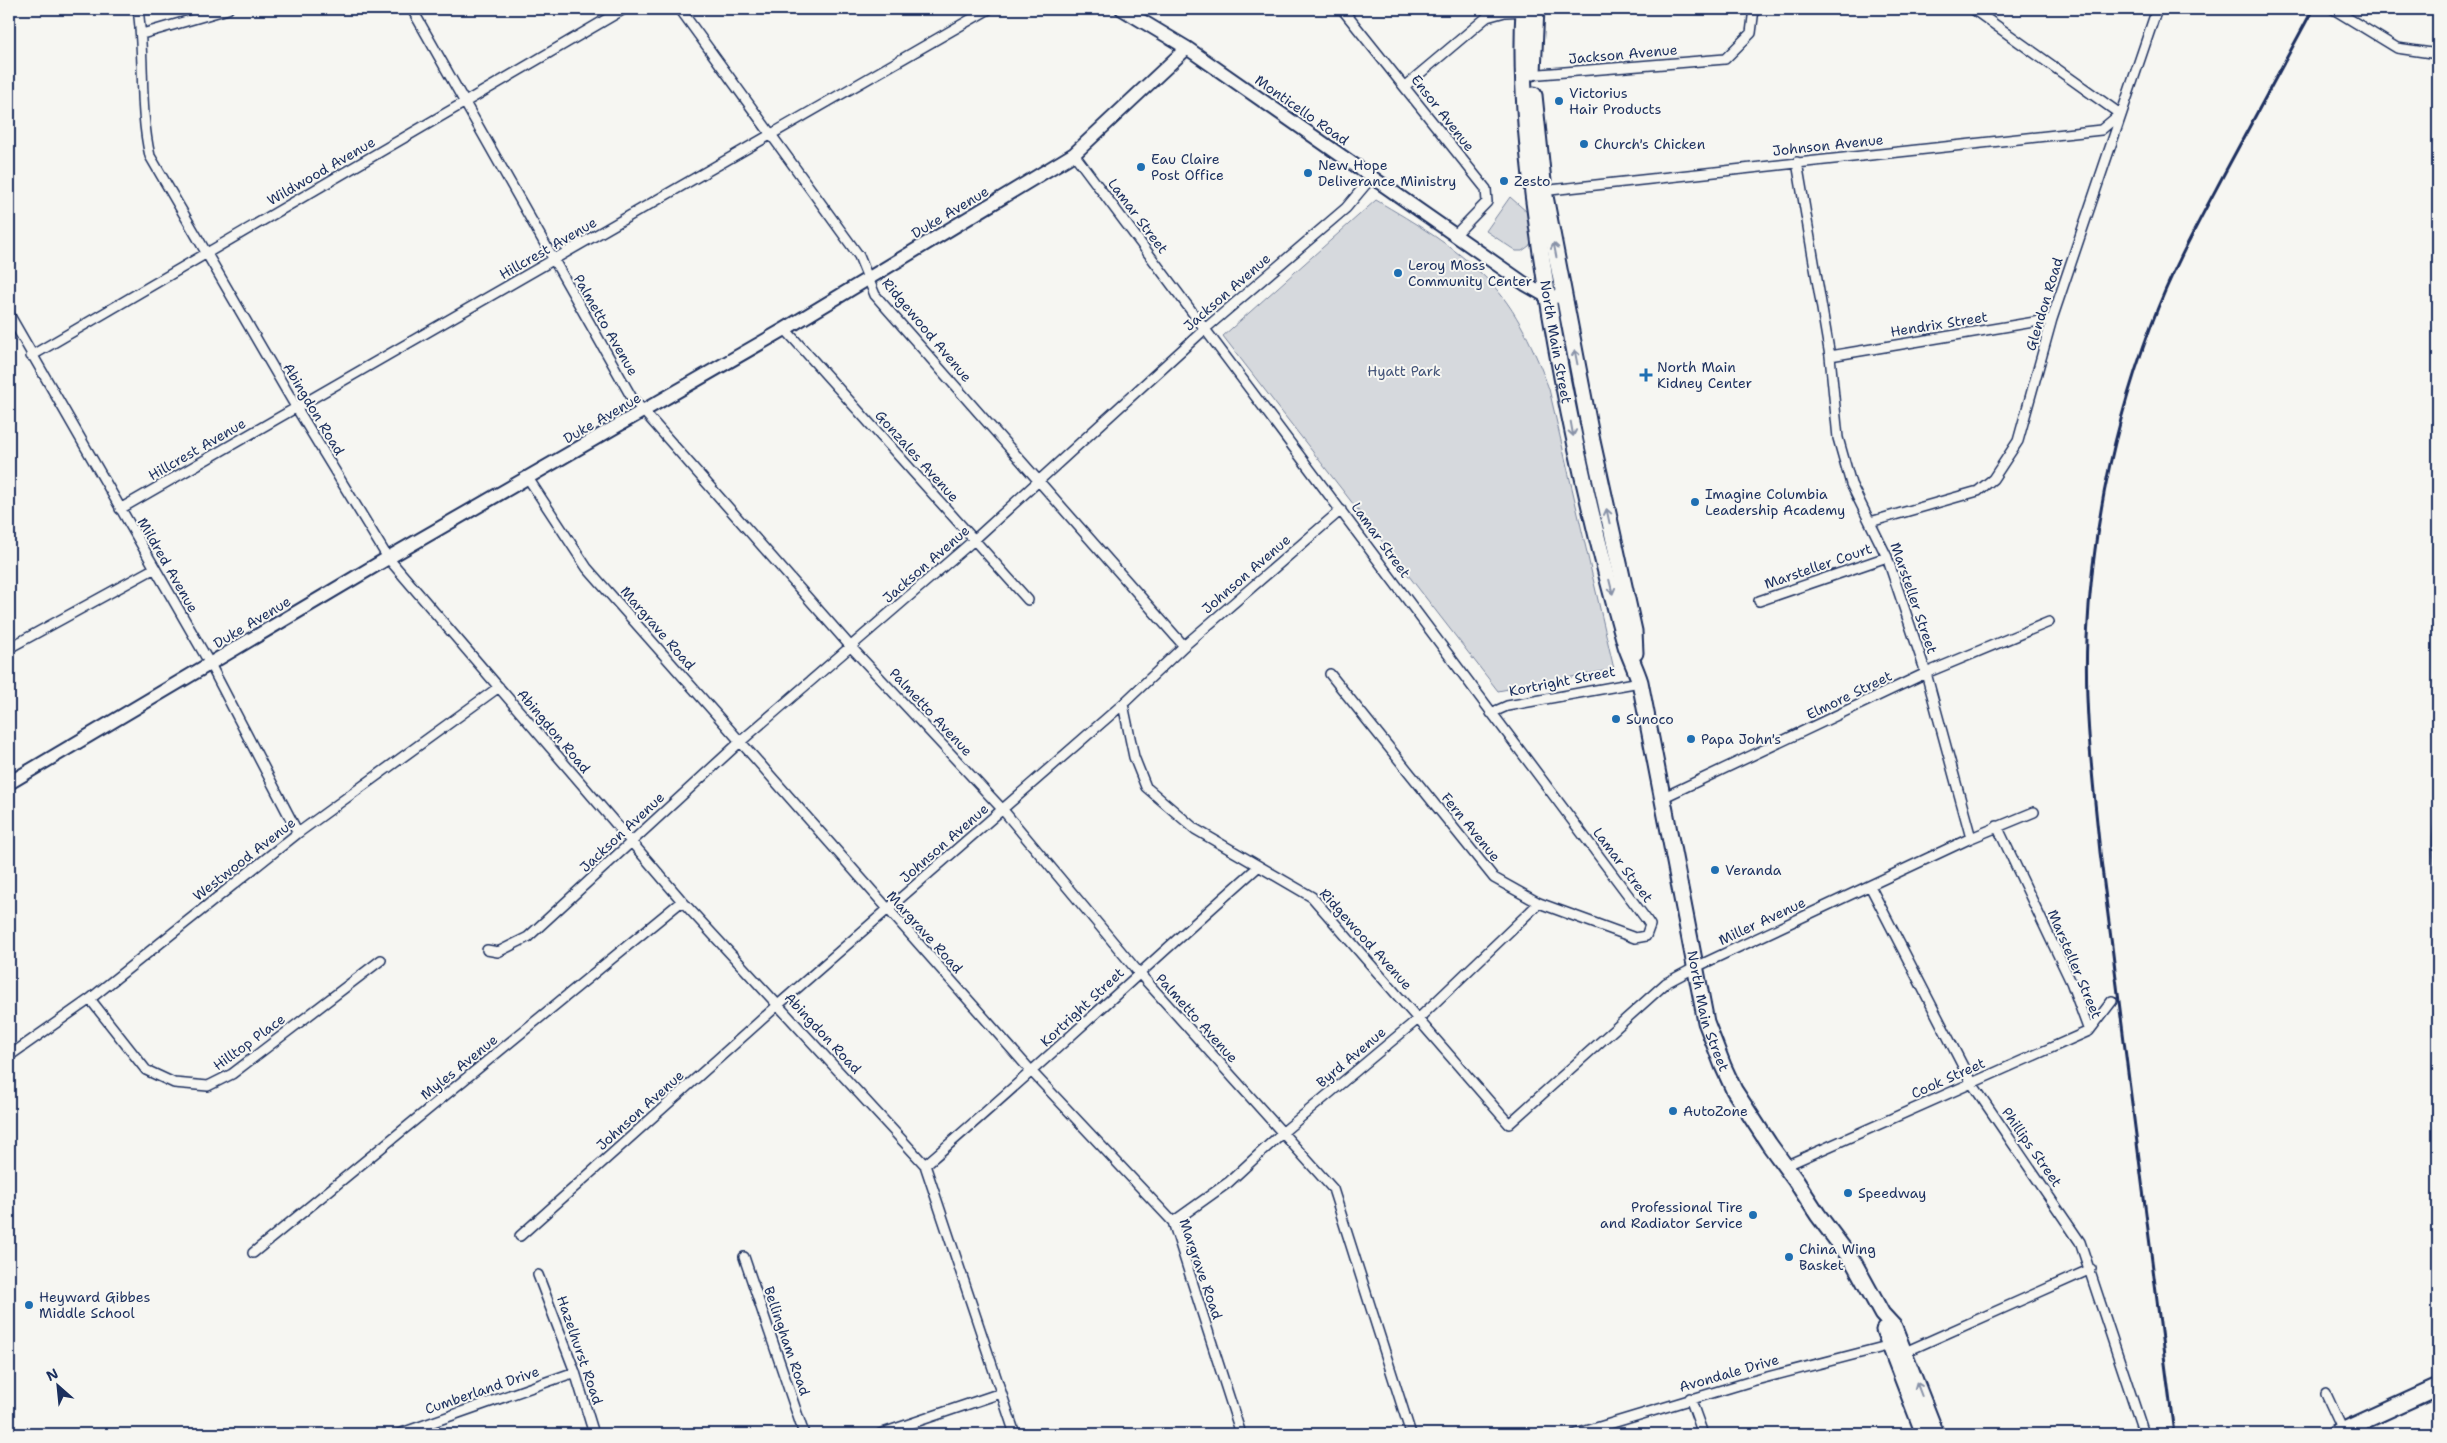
<svg xmlns="http://www.w3.org/2000/svg" width="2447" height="1443" viewBox="0 0 2447 1443" font-family="'Shantell Sans',sans-serif">
  <rect width="100%" height="100%" fill="#f6f6f2"/>
  <filter id="ink" filterUnits="userSpaceOnUse"><feTurbulence type="fractalNoise" baseFrequency=".02" numOctaves="2"/><feDisplacementMap in="SourceGraphic" scale="10" xChannelSelector="R" yChannelSelector="G"/><feConvolveMatrix kernelMatrix="1 2 1 2 8 2 1 2 1" color-interpolation-filters="sRGB"/></filter>
  <g filter="url(#ink)">
    <!-- green -->
    <path fill="#d6d9dd" stroke="#78849e" d="M1510 197 1527 212 1532 241 1529 246 1522 251H1516L1486 231Z
      M1376 200C1415 223 1456 247 1488 280 1517 309 1535 351 1549 389L1614 669 1498 691 1223 336Z"/>
    <g fill="none" stroke-linecap="round" stroke-linejoin="round">
      <!-- stream -->
      <path stroke="#717e99" stroke-width="3" d="M2438 808C2432 831 2431 856 2438 880"/>
      <defs>
        <path id="street" d="M138 9C145 58 139 108 150 156L296 407 388 558 682 901 925 1165 1015 1434
          M412 9 632 398 851 647 1003 810 1139 973 1333 1189 1411 1434
          M680 9 859 256 875 295 1184 646
          M1342 9 1486 189 1487 202 1455 235
          M2333 9 2397 48 2438 54
          M142 34 228 9
          M1528 75 1725 59 1751 33 1754 9
          M1405 86 1487 17 1505 12 1527 11
          M1074 154 1646 919 1650 925 1646 936 1635 938 1539 903 1494 878 1330 674
          M1797 162 1830 356 1838 438 1851 484 1887 557 1926 673 1971 838
          M1541 191 2101 130 2120 114 1973 9
          M9 314 210 664 298 833
          M785 329 1028 600
          M31 356 624 9
          M1830 356 2052 319
          M528 478 587 568 1032 1072 1173 1222 1241 1434
          M120 509 989 9
          M1870 522 1978 491 1993 479 2018 441 2052 319 2157 9
          M1759 601 1887 557
          M9 648 155 568
          M1123 704 1134 757 1146 787 1195 829 1312 897 1509 1124 1666 983 1696 967 1971 838 2034 812
          M1491 713 1507 706 1640 682
          M1662 798 1926 673 2049 622
          M1997 826 2071 982 2089 1031
          M1870 886 1971 1082 2080 1242 2144 1434
          M487 950 498 952 528 937 740 742 974 540 1206 328 1346 208 1372 177
          M90 999 146 1070 174 1083 208 1086 232 1074 381 960
          M9 1056 90 999 298 833 499 687
          M925 1165C1038 1068 1146 966 1258 867
          M1785 1166 2089 1031 2112 1001
          M1173 1222 1229 1182 1282 1133 1418 1019 1539 903
          M520 1236 778 1005 1123 704 1184 646 1341 510
          M253 1253 682 901
          M744 1257 804 1434
          M538 1275 575 1372 594 1434
          M1905 1352 2091 1269
          M2326 1394 2344 1433
          M1690 1398 1703 1434
          M399 1434 575 1372
          M880 1434 1001 1393
          M1576 1434 1752 1381 1891 1345"/>
        <path id="secondary" d="M1122 9 1187 48 1525 284 1546 296 1564 297
          M9 783 388 558 785 329 1074 154 1187 48"/>
        <g id="primary">
          <path id="s1" d="M1524 9C1520 81 1527 153 1537 224 1556 366 1587 508 1626 646 1630 658 1636 669 1640 682L1706 1022 1723 1066 1734 1090 1769 1144 1796 1181 1818 1215 1854 1263 1882 1314 1894 1327 1936 1434"/>
          <path d="M1533 72 1536 9"/>
          <path d="M1534 95 1544 191 1592 441 1634 631 1635 653"/>
          <path d="M1884 1330 1924 1434"/>
          <path d="M2335 1434 2438 1387"/>
        </g>
      </defs>
      <!-- street casing -->
      <use href="#street" stroke="#1b2f5e" stroke-width="12"/>
      <!-- secondary casing -->
      <use href="#secondary" stroke="#1b2f5e" stroke-width="16"/>
      <!-- primary casing -->
      <use href="#primary" stroke="#1b2f5e" stroke-width="19"/>
      <!-- street -->
      <use href="#street" stroke="#f6f6f2" stroke-width="9"/>
      <!-- secondary -->
      <use href="#secondary" stroke="#f6f6f2" stroke-width="12"/>
      <!-- primary -->
      <use href="#primary" stroke="#f6f6f2" stroke-width="15"/>
      <!-- rail -->
      <path stroke="#1b2f5e" stroke-width="3" d="M2174 1434 2100 852C2093 781 2084 709 2087 638 2092 530 2114 424 2152 323 2171 272 2198 223 2224 174 2254 119 2283 64 2313 9"/>
    </g>
    <!-- one-way arrows -->
    <defs><path id="oneway-shaft" d="M-6 0H5M1.5-3L5.5 0L1.5 3" fill="none" stroke-width="1.6" stroke-linecap="round" stroke-linejoin="round" transform="scale(1.25)"/></defs>
    <g stroke="#8892a8">
      <use href="#oneway-shaft" transform="translate(1555 250) rotate(-101)"/>
      <use href="#oneway-shaft" transform="translate(1576 357) rotate(-101)"/>
      <use href="#oneway-shaft" transform="translate(1572 429) rotate(80)"/>
      <use href="#oneway-shaft" transform="translate(1608 516) rotate(-102)"/>
      <use href="#oneway-shaft" transform="translate(1611 587) rotate(76)"/>
      <use href="#oneway-shaft" transform="translate(1919 1389) rotate(-111)"/>
    </g>
  </g>
  <!-- markers -->
  <g fill="#1f6fb2" stroke="#f6f6f2" stroke-width="2">
    <circle cx="1559" cy="101" r="5"/>
    <circle cx="1584" cy="144" r="5"/>
    <circle cx="1141" cy="167" r="5"/>
    <circle cx="1308" cy="173" r="5"/>
    <circle cx="1504" cy="181" r="5"/>
    <circle cx="1398" cy="273" r="5"/>
    <path d="M1643.5 367.5h5v5h5v5h-5v5h-5v-5h-5v-5h5z"/>
    <circle cx="1695" cy="502" r="5"/>
    <circle cx="1616" cy="719" r="5"/>
    <circle cx="1691" cy="739" r="5"/>
    <circle cx="1715" cy="870" r="5"/>
    <circle cx="1673" cy="1111" r="5"/>
    <circle cx="1848" cy="1193" r="5"/>
    <circle cx="1753" cy="1215" r="5"/>
    <circle cx="1789" cy="1257" r="5"/>
    <circle cx="29" cy="1305" r="5"/>
  </g>
  <g text-anchor="middle" dominant-baseline="central" stroke-width="4" stroke-linejoin="round" paint-order="stroke">
    <!-- street labels -->
    <g font-size="14" fill="#1b2f5e" stroke="#f6f6f2">
      <text transform="translate(1623 54) rotate(-5)">Jackson Avenue</text>
      <text transform="translate(1302 110) rotate(35)">Monticello Road</text>
      <text transform="translate(1443 113) rotate(52)">Ensor Avenue</text>
      <text transform="translate(1828 145) rotate(-6)">Johnson Avenue</text>
      <text transform="translate(321 171) rotate(-30)">Wildwood Avenue</text>
      <text transform="translate(950 212) rotate(-31)">Duke Avenue</text>
      <text transform="translate(1138 216) rotate(53)">Lamar Street</text>
      <text transform="translate(548 248) rotate(-30)">Hillcrest Avenue</text>
      <text transform="translate(1227 292) rotate(-41)">Jackson Avenue</text>
      <text transform="translate(2044 304) rotate(-73)">Glendon Road</text>
      <text transform="translate(1939 324) rotate(-9)">Hendrix Street</text>
      <text transform="translate(606 325) rotate(60)">Palmetto Avenue</text>
      <text transform="translate(927 330) rotate(50)">Ridgewood Avenue</text>
      <text stroke="none"><textPath href="#s1" startOffset="335">North Main Street</textPath></text>
      <text transform="translate(314 409) rotate(59)">Abingdon Road</text>
      <text transform="translate(602 418) rotate(-30)">Duke Avenue</text>
      <text transform="translate(197 449) rotate(-30)">Hillcrest Avenue</text>
      <text transform="translate(917 456) rotate(48)">Gonzales Avenue</text>
      <text transform="translate(1381 540) rotate(54)">Lamar Street</text>
      <text transform="translate(926 564) rotate(-41)">Jackson Avenue</text>
      <text transform="translate(168 565) rotate(60)">Mildred Avenue</text>
      <text transform="translate(1818 566) rotate(-19)">Marsteller Court</text>
      <text transform="translate(1246 574) rotate(-41)">Johnson Avenue</text>
      <text transform="translate(1914 598) rotate(71)">Marsteller Street</text>
      <text transform="translate(252 622) rotate(-31)">Duke Avenue</text>
      <text transform="translate(658 628) rotate(49)">Margrave Road</text>
      <text transform="translate(1562 681) rotate(-11)">Kortright Street</text>
      <text transform="translate(1849 695) rotate(-26)">Elmore Street</text>
      <text transform="translate(931 712) rotate(47)">Palmetto Avenue</text>
      <text transform="translate(554 731) rotate(50)">Abingdon Road</text>
      <text transform="translate(1471 827) rotate(51)">Fern Avenue</text>
      <text transform="translate(622 832) rotate(-43)">Jackson Avenue</text>
      <text transform="translate(944 843) rotate(-41)">Johnson Avenue</text>
      <text transform="translate(244 859) rotate(-38)">Westwood Avenue</text>
      <text transform="translate(1623 865) rotate(53)">Lamar Street</text>
      <text transform="translate(1762 921) rotate(-25)">Miller Avenue</text>
      <text transform="translate(925 932) rotate(48)">Margrave Road</text>
      <text transform="translate(1366 939) rotate(48)">Ridgewood Avenue</text>
      <text transform="translate(2075 964) rotate(67)">Marsteller Street</text>
      <text transform="translate(1082 1007) rotate(-43)">Kortright Street</text>
      <text stroke="none"><textPath href="#s1" startOffset="1022">North Main Street</textPath></text>
      <text transform="translate(1197 1018) rotate(48)">Palmetto Avenue</text>
      <text transform="translate(823 1033) rotate(47)">Abingdon Road</text>
      <text transform="translate(249 1042) rotate(-36)">Hilltop Place</text>
      <text transform="translate(1351 1057) rotate(-40)">Byrd Avenue</text>
      <text transform="translate(459 1067) rotate(-39)">Myles Avenue</text>
      <text transform="translate(1948 1078) rotate(-24)">Cook Street</text>
      <text transform="translate(640 1110) rotate(-42)">Johnson Avenue</text>
      <text transform="translate(2032 1147) rotate(55)">Phillips Street</text>
      <text transform="translate(1201 1269) rotate(71)">Margrave Road</text>
      <text transform="translate(787 1341) rotate(71)">Bellingham Road</text>
      <text transform="translate(580 1350) rotate(71)">Hazelhurst Road</text>
      <text transform="translate(1729 1373) rotate(-16)">Avondale Drive</text>
      <text transform="translate(482 1390) rotate(-19)">Cumberland Drive</text>
    </g>
    <!-- poi labels -->
    <g font-size="14" fill="#1b2f5e" stroke="#f6f6f2" text-anchor="start">
      <text x="1569" y="93">Victorius<tspan x="1569" dy="16">Hair Products</tspan></text>
      <text x="1594" y="144">Church's Chicken</text>
      <text x="1151" y="159">Eau Claire<tspan x="1151" dy="16">Post Office</tspan></text>
      <text x="1318" y="165">New Hope<tspan x="1318" dy="16">Deliverance Ministry</tspan></text>
      <text x="1514" y="181">Zesto</text>
      <text x="1408" y="265">Leroy Moss<tspan x="1408" dy="16">Community Center</tspan></text>
      <text x="1657" y="367">North Main<tspan x="1657" dy="16">Kidney Center</tspan></text>
      <text x="1705" y="494">Imagine Columbia<tspan x="1705" dy="16">Leadership Academy</tspan></text>
      <text x="1626" y="719">Sunoco</text>
      <text x="1701" y="739">Papa John's</text>
      <text x="1725" y="870">Veranda</text>
      <text x="1683" y="1111">AutoZone</text>
      <text x="1858" y="1193">Speedway</text>
      <text x="1743" y="1207" text-anchor="end">Professional Tire<tspan x="1743" dy="16">and Radiator Service</tspan></text>
      <text x="1799" y="1249">China Wing<tspan x="1799" dy="16">Basket</tspan></text>
      <text x="39" y="1297">Heyward Gibbes<tspan x="39" dy="16">Middle School</tspan></text>
    </g>
    <!-- park labels -->
    <g font-size="14" fill="#405177" stroke="#f6f6f2">
      <text x="1404" y="371">Hyatt Park</text>
    </g>
  </g>
  <!-- margin -->
  <rect width="2447" height="1443" fill="none" stroke="#f6f6f2" stroke-width="30"/>
  <rect x="15" y="15" width="2417" height="1413" fill="none" stroke="#1b2f5e" stroke-width="2" filter="url(#ink)"/>
  <!-- north arrow -->
  <g transform="translate(58 1386) rotate(333)" stroke="#f6f6f2" stroke-width="4" paint-order="stroke">
  <path d="M0-4L9 19L0 12L-9 19Z" fill="#1b2f5e"/>
  <text y="-8" font-size="14" font-weight="bold" text-anchor="middle" fill="#1b2f5e">N</text>
  </g>
</svg>
